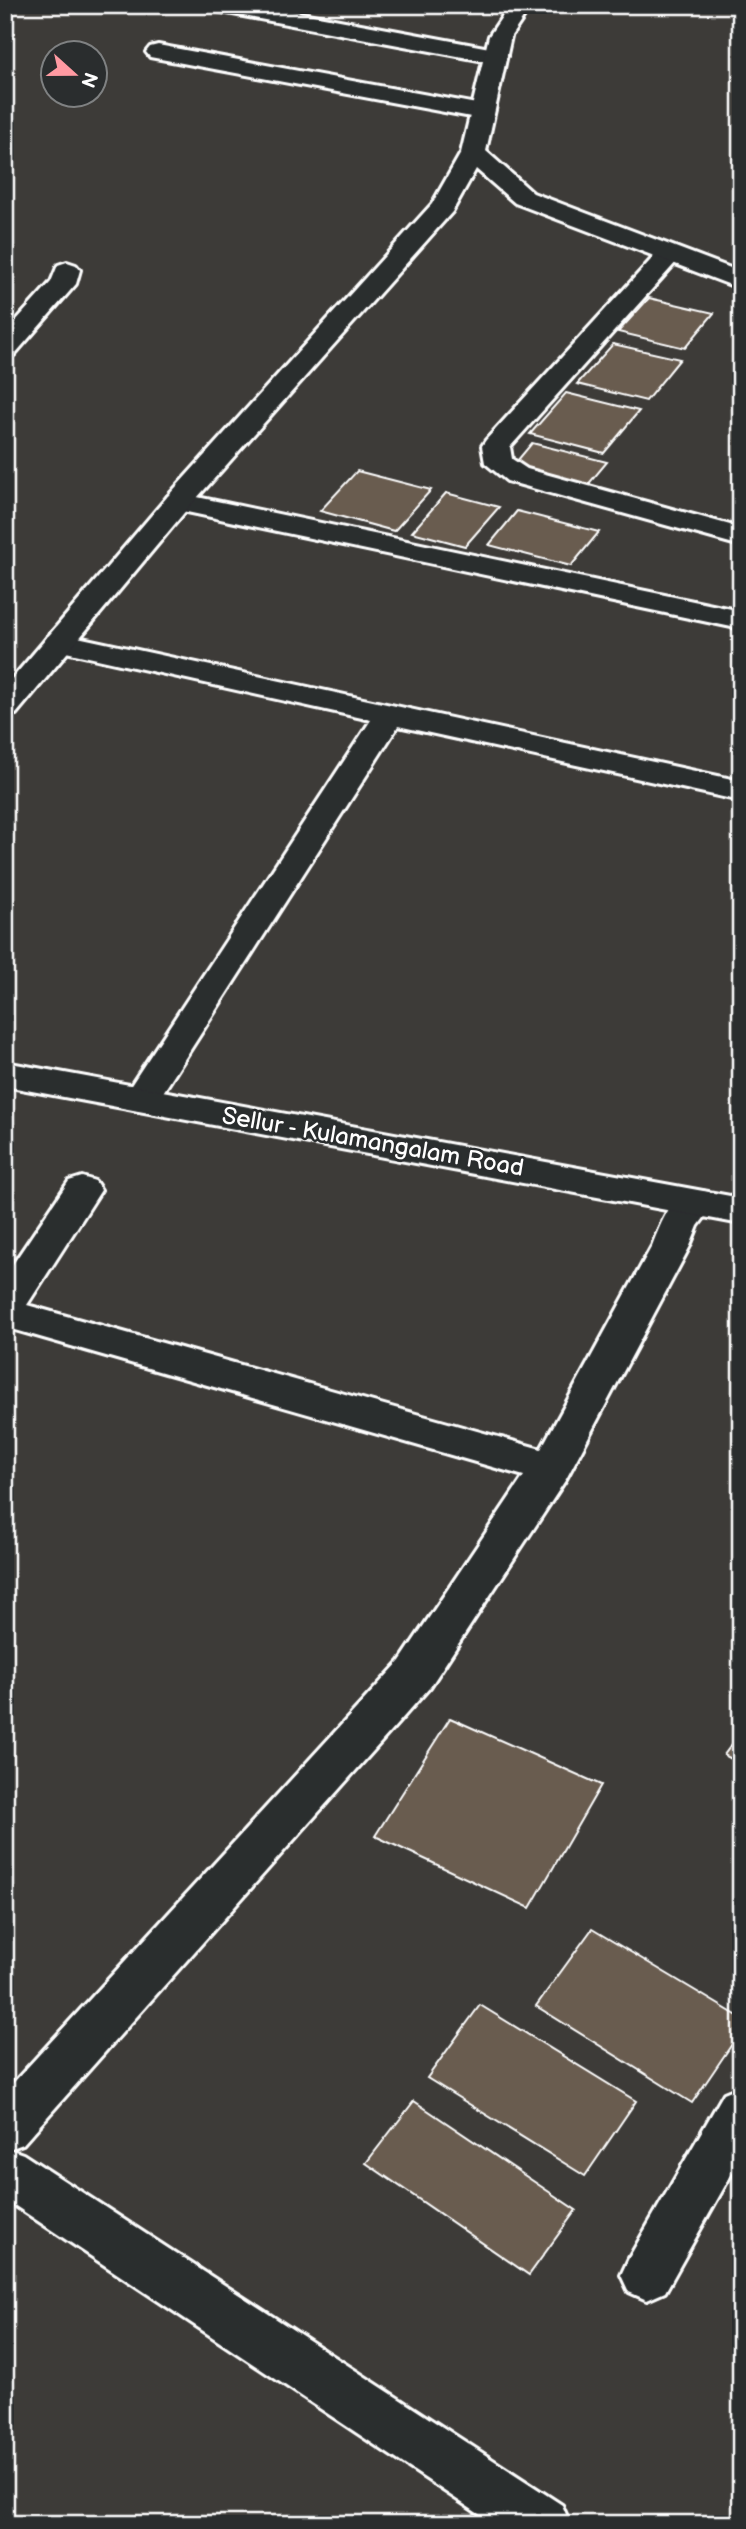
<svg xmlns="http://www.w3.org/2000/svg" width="746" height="2529" viewBox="0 0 746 2529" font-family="'Balsamiq Sans',sans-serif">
  <rect width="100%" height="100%" fill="#3d3b38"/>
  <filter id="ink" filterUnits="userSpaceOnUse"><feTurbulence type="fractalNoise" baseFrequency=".0143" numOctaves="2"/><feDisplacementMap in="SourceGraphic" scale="14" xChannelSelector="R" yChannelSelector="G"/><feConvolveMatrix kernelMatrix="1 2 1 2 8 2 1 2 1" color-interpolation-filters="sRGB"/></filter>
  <g filter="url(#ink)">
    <!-- building -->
    <path fill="#695c50" stroke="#fff" stroke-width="2" d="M649 298 714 313 685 348 618 332Z
      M613 344 680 359 646 401 577 384Z
      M566 393 639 411 604 453 530 434Z
      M532 443 607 462 587 486 512 467Z
      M357 471 431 490 394 531 320 511Z
      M446 493 499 507 465 546 412 532Z
      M517 511 599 532 571 566 489 545Z
      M450 1718 601 1785 530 1908 375 1836Z
      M741 1732V1764L724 1755Z
      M592 1929 741 2018V2031L692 2103 536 2006Z
      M480 2005 636 2101 585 2176 427 2078Z
      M414 2101 576 2210 529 2275 366 2163Z"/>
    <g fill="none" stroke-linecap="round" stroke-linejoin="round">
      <defs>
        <path id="street" d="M211 5H259L495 49 503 51 507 56 503 61 495 63 222 12 214 10Z
          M158 45 482 105 490 107 494 112 490 117 482 119 150 57 146 52 150 47Z
          M669 247 678 250 682 255 678 260 510 447 512 459 527 469 741 528V546L507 481 485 463 482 446 486 440 660 250Z
          M67 262 76 265 80 270 76 284 14 355 5 357V333L51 282 58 265Z
          M178 493 741 611V629L168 508 164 502 168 496Z
          M59 633 741 781V801L398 726 153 1108 140 1111 127 1108 122 1099 371 720 48 648 44 642 48 636Z
          M82 1177 95 1181 101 1190 27 1305 541 1449 652 1246C663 1219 675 1182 710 1193L716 1202 698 1226 690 1246 566 1479 430 1687 23 2144 9 2149 23 2154 562 2505 570 2524H494L5 2199V2092L400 1661 524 1476 5 1327V1276L69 1181Z
          M741 2086V2157L665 2292 647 2300 629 2292 621 2275 629 2258 724 2093Z"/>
        <path id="primary" d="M510 5H532L511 36 486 151 533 193 741 272V289L515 203 476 169 452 212 188 508 16 714 5 716V687L168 496 432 204 461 153 489 36Z
          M5 1062 741 1198V1224L5 1086Z"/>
      </defs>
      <!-- street casing -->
      <use href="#street" stroke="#fff" stroke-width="6"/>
      <!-- primary casing -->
      <use href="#primary" stroke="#fff" stroke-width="6"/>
      <!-- street -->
      <use href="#street" fill="#2a2d2e" fill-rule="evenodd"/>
      <!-- primary -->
      <use href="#primary" fill="#2a2d2e" fill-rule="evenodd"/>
    </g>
  </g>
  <g text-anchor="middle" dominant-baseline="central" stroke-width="5" stroke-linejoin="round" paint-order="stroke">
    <!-- street labels -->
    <g font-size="24" fill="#fff" stroke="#2a2d2e">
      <text transform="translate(373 1142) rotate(10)">Sellur - Kulamangalam Road</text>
    </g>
  </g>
  <!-- margin -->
  <rect width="746" height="2529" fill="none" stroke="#2a2d2e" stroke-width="28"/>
  <rect x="14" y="14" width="718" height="2501" fill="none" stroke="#fff" stroke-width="2.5" filter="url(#ink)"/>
  <!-- north arrow -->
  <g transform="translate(74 74) rotate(111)"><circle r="33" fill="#2a2d2e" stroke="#7f8182" stroke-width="2"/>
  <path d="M0-5L12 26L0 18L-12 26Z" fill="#ff9aa2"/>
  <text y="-10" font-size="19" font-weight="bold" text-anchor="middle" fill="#ffffff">N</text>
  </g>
</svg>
